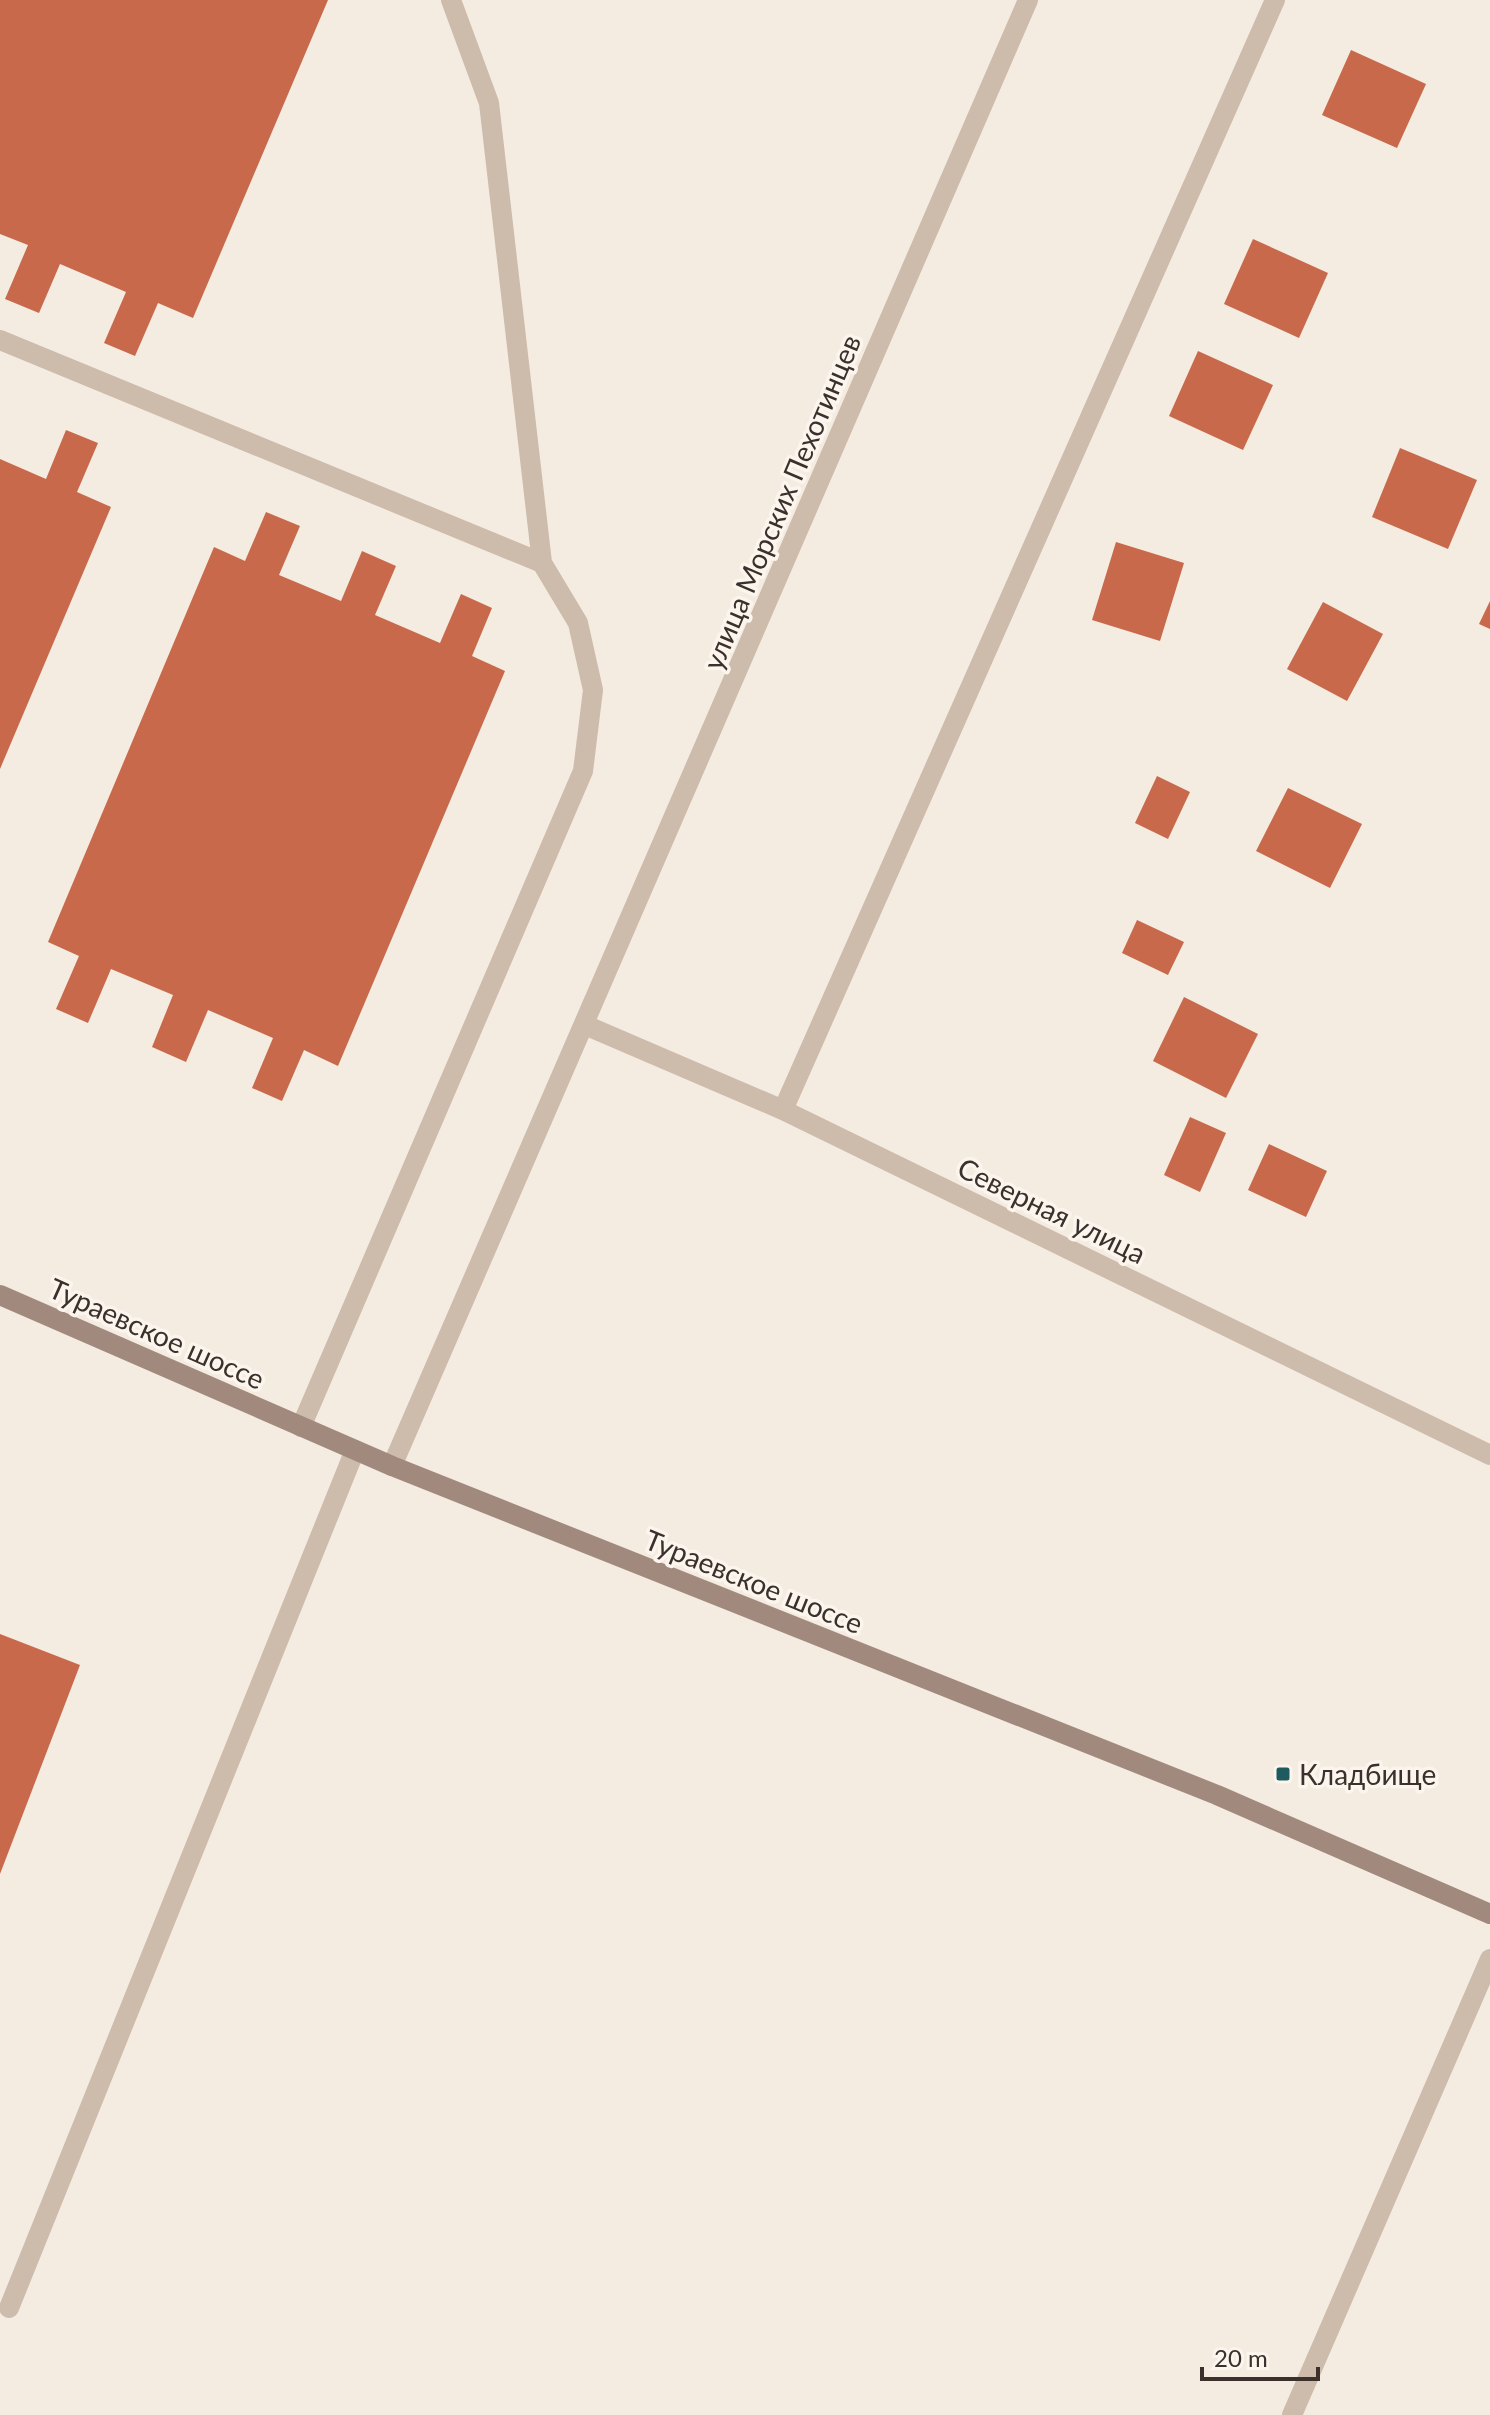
<svg xmlns="http://www.w3.org/2000/svg" width="1490" height="2415" viewBox="0 0 1490 2415" font-family="Lato,sans-serif">
  <rect width="100%" height="100%" fill="#f4ebe1"/>
  <!-- building -->
  <path fill="#c8694b" d="M0 0H328L193 318 158 303 135 356 104 343 126 292 60 264 39 313 5 299 28 245 0 234Z
    M1351 50 1426 84 1397 148 1322 115Z
    M1253 239 1328 273 1299 338 1224 304Z
    M1198 351 1273 385 1243 450 1169 416Z
    M66 430 98 443 77 492 111 507 0 769V459L46 479Z
    M1400 448 1477 480 1448 549 1372 517Z
    M266 512 300 526 279 575 341 601 362 551 396 566 375 615 440 643 461 594 492 608 472 656 505 671 338 1066 304 1050 282 1101 252 1088 273 1038 208 1010 186 1062 152 1047 173 995 111 969 88 1023 56 1009 79 956 48 942 214 547 245 561Z
    M1116 542 1184 563 1160 641 1092 620Z
    M1490 601V629L1479 624Z
    M1323 602 1383 634 1347 701 1287 669Z
    M1157 776 1190 792 1168 839 1135 823Z
    M1288 788 1362 824 1330 888 1256 851Z
    M1137 920 1184 942 1168 975 1122 953Z
    M1184 997 1258 1034 1226 1098 1153 1061Z
    M1190 1117 1226 1133 1200 1192 1164 1175Z
    M1269 1144 1327 1171 1306 1217 1248 1190Z
    M0 1634 80 1665 0 1874Z"/>
  <g fill="none" stroke-linecap="round" stroke-linejoin="round">
    <!-- lane -->
    <path stroke="#cdbbac" stroke-width="20" d="M451 0 489 103 542 563
      M0 340 542 563 578 623 593 690 583 771 301 1427
      M585 1025 783 1110 1490 1455
      M783 1110 1275 0
      M392 1466 1028 0
      M9 2308 355 1450"/>
    <!-- street -->
    <path stroke="#cdbbac" stroke-width="20" d="M1292 2415 1490 1959"/>
    <!-- secondary -->
    <path stroke="#a18a7d" stroke-width="20" d="M0 1295 392 1466 1217 1795 1490 1914"/>
  </g>
  <!-- markers -->
  <rect fill="#1f5a5e" stroke="#fbf5ee" stroke-width="3" x="1275" y="1766" width="16" height="16" rx="4"/>
  <g text-anchor="middle" dominant-baseline="central" stroke-width="7" stroke-linejoin="round" paint-order="stroke">
    <!-- street labels -->
    <g font-size="28" fill="#3b302b" stroke="#fbf5ee">
      <text transform="translate(781 502) rotate(-67)">улица Морских Пехотинцев</text>
      <text transform="translate(1052 1210) rotate(26)">Северная улица</text>
      <text transform="translate(157 1333) rotate(24)">Тураевское шоссе</text>
      <text transform="translate(754 1581) rotate(22)">Тураевское шоссе</text>
    </g>
    <!-- poi labels -->
    <g font-size="28" fill="#3b302b" stroke="#fbf5ee" text-anchor="start">
      <text x="1299" y="1774">Кладбище</text>
    </g>
  </g>
  <!-- scale -->
  <path d="M1202 2367v12h116v-12" fill="none" stroke="#3b302b" stroke-width="4"/>
  <text x="1214" y="2367" font-size="24" fill="#3b302b" stroke="#fbf5ee" stroke-width="6" paint-order="stroke">20 m</text>
</svg>
